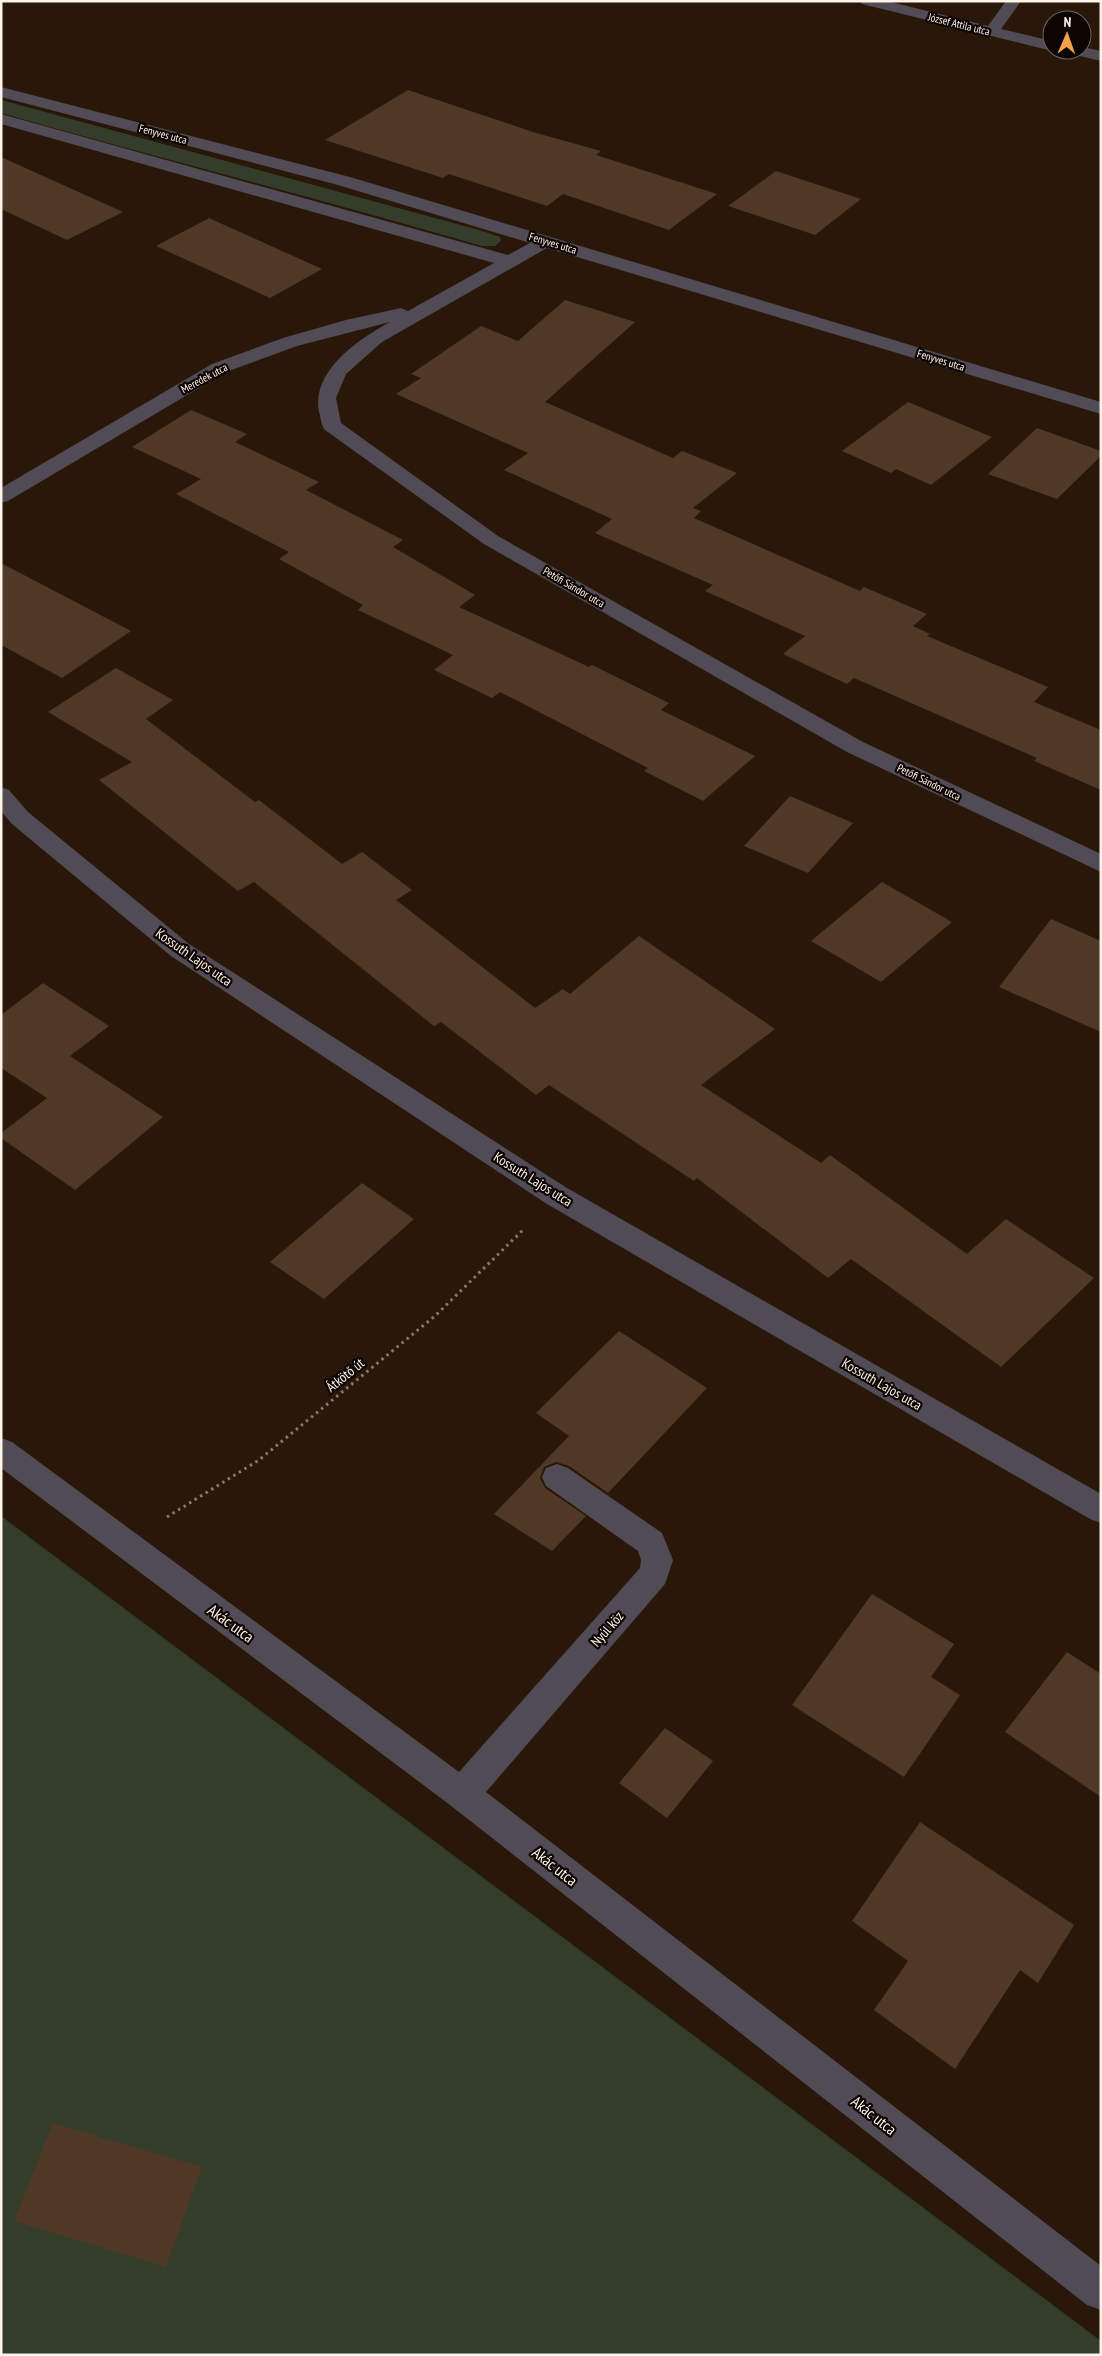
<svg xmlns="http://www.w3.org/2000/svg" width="1102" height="2356" viewBox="0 0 1102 2356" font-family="'PT Sans Narrow',sans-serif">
  <rect width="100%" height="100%" fill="#291809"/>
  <!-- green -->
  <path fill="#343d29" d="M1 100 479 230 500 237 501 241 495 246H482C323 199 161 159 1 113Z
    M1 1516 1101 2341V2355H1Z"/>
  <!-- building -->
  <path fill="#4f3826" d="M408 90 533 132 601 151 596 155 717 194 669 230 563 194 547 206 449 174 443 178 325 140Z
    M1 157 123 212 67 240 1 209Z
    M776 171 861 199 815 235 728 206Z
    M209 218 322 269 270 298 156 246Z
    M565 300 635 322 545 402 673 458 682 451 737 473 693 508 701 511 694 518 860 591 864 587 927 614 913 626 930 634 927 636 1048 687 1034 702 1101 730V790L1034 761 1037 758 854 678 847 684 783 654 805 636 705 591 713 585 595 533 612 519 504 470 528 453 396 394 421 378 411 374 481 326 518 341Z
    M908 402 992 437 931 485 896 469 891 473 842 451Z
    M191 410 247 434 235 442 319 482 306 490 403 540 393 547 475 595 459 607 589 667 592 665 669 703 661 710 755 756 703 801 644 771 648 768 500 692 492 698 434 670 453 655 358 610 363 605 279 559 289 552 176 494 201 479 132 447Z
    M1037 428 1101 451V456L1057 499 988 474Z
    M1 563 131 631 62 678 1 645Z
    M116 668 173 700 146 719 255 802 259 800 342 864 362 852 412 890 396 900 535 1008 563 989 570 994 639 936 775 1029 701 1085 821 1163 830 1155 967 1254 1006 1219 1094 1278 1001 1367 851 1259 828 1278 697 1178 694 1181 549 1085 536 1095 441 1022 434 1026 254 882 238 891 99 780 132 762 48 712Z
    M790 796 853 823 808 873 744 846Z
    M882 882 952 922 881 982 811 941Z
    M1051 919 1101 941V1032L999 987Z
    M43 983 109 1026 70 1056 163 1117 75 1190 1 1138V1133L47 1098 1 1068V1015Z
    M362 1183 414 1219 324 1299 270 1262Z
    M619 1331 707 1388 608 1493 569 1466 556 1462 544 1467 540 1478 545 1488 586 1516 552 1551 494 1514 569 1436 536 1413Z
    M872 1594 954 1644 931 1677 960 1695 904 1777 792 1705Z
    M1067 1652 1101 1674V1797L1005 1732Z
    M665 1728 713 1761 667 1818 619 1783Z
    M920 1822 1074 1925 1038 1983 1020 1970 955 2069 874 2010 908 1961 852 1921Z
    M53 2123 202 2167 166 2267 14 2221Z"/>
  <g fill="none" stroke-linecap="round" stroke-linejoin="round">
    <!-- path -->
    <path stroke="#88796c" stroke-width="3" stroke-dasharray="2.5 4" stroke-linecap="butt" d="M167 1517 259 1460 435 1316 525 1228"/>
    <!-- minor -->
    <path fill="#514b55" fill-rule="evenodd" d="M860 1H887L988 26 1006 1H1021L1001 29 1052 41V50H1055L1052 51 862 4Z
      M1082 47 1101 51V61L1067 53 1065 50H1082Z
      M1 87 350 177 1101 402V414L547 248 382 342 346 374 336 398 341 423 498 536 863 742 1101 854V872L847 752 484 544 325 430C321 425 321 418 319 412 311 371 359 339 390 322L297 346 226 372 8 501 1 503V488L212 364 283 338 346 320 401 308 408 311 494 263 1 124V114L508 255 530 243 338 185 1 97Z
      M1 787 9 790 28 812 189 944 567 1188 1101 1494V1523L1090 1519 547 1204 171 956 12 824 1 811Z
      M1 1438 12 1442 459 1772 640 1568 641 1560 638 1551 546 1486 542 1477 546 1468 557 1464 568 1468 662 1533 673 1560 665 1584 486 1792 1101 2266V2310L1087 2305 450 1805 1 1468Z"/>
  </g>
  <g text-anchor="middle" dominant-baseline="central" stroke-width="4.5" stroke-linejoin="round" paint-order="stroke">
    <!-- far-street labels -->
    <g font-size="11" fill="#fff2e8" stroke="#0c0502">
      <text transform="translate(959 24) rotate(14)">József Attila utca</text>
      <text transform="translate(163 134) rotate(15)">Fenyves utca</text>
      <text transform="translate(553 243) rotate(17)">Fenyves utca</text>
      <text transform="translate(941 360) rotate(17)">Fenyves utca</text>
      <text transform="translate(204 378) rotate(-28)">Meredek utca</text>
      <text transform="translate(574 587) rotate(30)">Petőfi Sándor utca</text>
      <text transform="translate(929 782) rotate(26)">Petőfi Sándor utca</text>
    </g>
    <!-- street labels -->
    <g font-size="14" fill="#fff2e8" stroke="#0c0502">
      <text transform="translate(194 957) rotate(35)">Kossuth Lajos utca</text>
      <text transform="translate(533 1179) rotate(32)">Kossuth Lajos utca</text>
      <text transform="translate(345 1375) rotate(-39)">Átkötő út</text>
      <text transform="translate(882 1384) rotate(30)">Kossuth Lajos utca</text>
      <text transform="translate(607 1629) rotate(-49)">Nyúl köz</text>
    </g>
    <!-- near-street labels -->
    <g font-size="16" fill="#fff2e8" stroke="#0c0502">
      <text transform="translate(231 1623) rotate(36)">Akác utca</text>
      <text transform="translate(555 1866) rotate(38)">Akác utca</text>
      <text transform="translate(874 2115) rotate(38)">Akác utca</text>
    </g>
  </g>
  <!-- border -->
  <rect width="1102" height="2356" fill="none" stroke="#fff2e8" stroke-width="5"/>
  <!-- north arrow -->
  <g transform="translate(1067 35) rotate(2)"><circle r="24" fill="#0c0502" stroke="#6d645e"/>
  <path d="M0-4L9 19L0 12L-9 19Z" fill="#f7a149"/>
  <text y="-8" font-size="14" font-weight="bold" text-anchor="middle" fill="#fff2e8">N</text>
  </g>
</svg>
